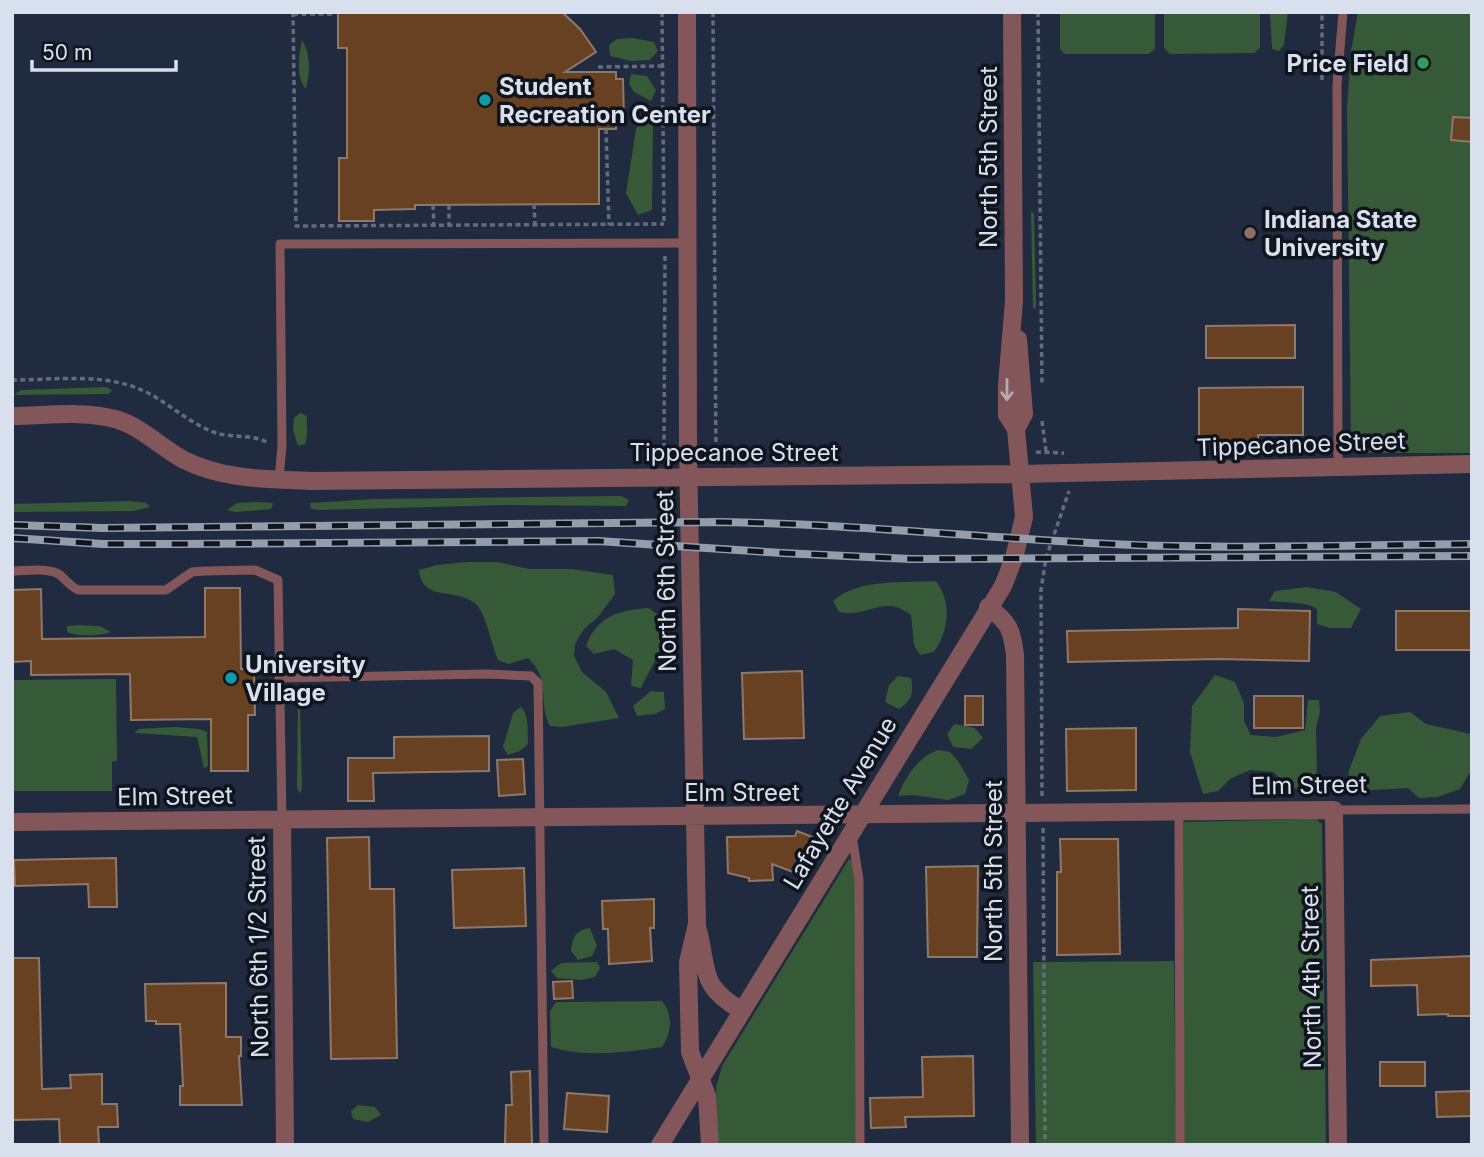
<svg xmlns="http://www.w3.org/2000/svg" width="1484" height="1157" viewBox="0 0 1484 1157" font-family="Inter,sans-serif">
  <rect width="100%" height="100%" fill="#202b3f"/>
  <!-- green -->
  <path fill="#365937" d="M1060 12H1155V49L1149 54H1065L1060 49Z
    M1164 12H1260V48L1254 53 1170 54 1164 48Z
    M1270 12H1288L1284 45 1279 51 1272 49Z
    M1358 12H1472V453H1356L1351 448 1347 107 1351 51Z
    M633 38 654 42 658 51 650 60 631 61 610 56 609 45 617 39Z
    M302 40C311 55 310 71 306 89 295 77 299 54 302 40Z
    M631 74 647 76 656 90 651 101 634 92 629 84Z
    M645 115 653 121 652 210 638 215 626 193 636 129Z
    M1031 211 1034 214 1036 306 1035 309 1033 308Z
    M106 387 112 390 109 394 14 395 21 390Z
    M300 413 307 416C306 427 309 434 305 444L298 446 293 430 294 418Z
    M621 496 629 500 626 506 505 505 319 510 311 509 310 503 374 499Z
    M131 501 146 503 150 507 134 511 12 512V504Z
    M256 502 273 503 271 509 235 512 227 510 237 503Z
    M467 562H498L529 569H572L613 575 615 594 598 617 584 629 575 644 574 656 582 672 606 692 619 718 562 727 550 726C537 702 552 681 528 658L508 664 498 660C492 646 486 614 476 604 457 587 422 603 419 570L437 565Z
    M936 581C952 602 949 631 934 652L920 655 914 645 911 615C907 613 901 608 896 607 879 602 862 617 839 612L833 601C859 578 903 583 936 581Z
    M1306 587 1336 592 1361 609 1351 628H1329L1317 624V609C1304 601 1285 603 1269 601L1275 591Z
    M649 608 662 618C666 650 654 660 641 688L631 686 633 660 614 649 594 654 586 646C597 616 619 610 649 608Z
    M77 625 100 626 111 632C98 636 79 637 67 632V626Z
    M1215 675 1235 682 1244 703V721L1251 735 1276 737 1305 730 1308 700H1319L1320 712 1316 728 1317 778 1307 792 1291 788 1273 772 1250 770 1230 779 1218 791 1203 794 1190 752 1192 706Z
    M898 676 911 678C914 693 912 700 899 709L885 702 889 685Z
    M116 679 117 761H112V791H12V680Z
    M651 691 664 692 665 709 655 714 637 716 633 706Z
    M298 696 300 704 302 789 300 793 297 789Z
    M521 707C530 716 527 732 528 744L520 751 508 755 503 747 513 713Z
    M1410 712 1426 724 1471 734 1472 769 1460 789 1437 797 1419 798 1408 788 1357 791 1348 773 1361 739 1380 716Z
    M954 724 975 728 983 738 971 749 953 747 947 734Z
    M174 727 199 729 207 732 208 766 204 768 197 737 135 733 138 729Z
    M938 750 950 752 958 761 969 780 965 794 948 800 913 795 898 796C905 777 918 757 938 750Z
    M1316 819 1322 824 1326 1145H1184V822Z
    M849 859 852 861 855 871 856 1145H717L716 1087 722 1066Z
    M590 928 597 946 592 956 578 960 571 951C573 936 575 931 590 928Z
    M1174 961 1176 1145H1036L1033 962Z
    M597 962 600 968 595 977 581 980 557 978 551 971 561 963Z
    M662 1001C673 1014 672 1033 662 1047 627 1052 585 1058 551 1047L550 1011 556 1002Z
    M358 1105 375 1107 381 1115 368 1122 353 1119 351 1111Z"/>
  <!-- building -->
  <path fill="#684123" stroke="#907867" stroke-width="2" d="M338 12H562L580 29 596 52 565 72H616V79H623L624 120H616V129H599V204L415 205V209L374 210V221H339V158H347V48H338Z
    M1453 117 1472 118V142L1451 140Z
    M1295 325V358H1206V326Z
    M1303 387V435H1258V443H1199V388Z
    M205 588H240L241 669H254L255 715H248V771H211V719L131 720 130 674 31 675V661L12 662V590L41 589 42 639 205 637Z
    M1238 609 1310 611 1309 661 1219 659 1068 662 1067 631 1238 628Z
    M1396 611H1472V650H1396Z
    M802 671 804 738 744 739 742 673Z
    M965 696H983V725H965Z
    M1254 696H1303V728H1254Z
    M1136 728V790L1067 791 1066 729Z
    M489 736V771L373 773 374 801H348V758H394V737Z
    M523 759 525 794 499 796 497 760Z
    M797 831 815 838 801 875 772 864 773 880 749 881V878L728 873 727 837 795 836Z
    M369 837 370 889H394L397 1058 331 1059 327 838Z
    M1060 839H1118L1120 954 1057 955V872H1061Z
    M116 858 117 907H89L88 884 15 886 14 860Z
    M978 866 977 957H928L926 867Z
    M524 868 526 926 454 928 452 870Z
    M654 899V928H650L652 961 609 964 608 929H603L602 901Z
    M1472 956V1016H1448V1014L1418 1015 1417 985 1371 986V960Z
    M12 958H39L42 1089 71 1088 70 1075 102 1074V1104H117L118 1127H98L99 1145H60L59 1119 12 1120Z
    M572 981 573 998 554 999 553 982Z
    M226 983V1037H241V1056H239L242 1105H180V1086H183L180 1024H156V1021H146L145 984Z
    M973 1056 974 1116 905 1117 906 1127 871 1128 870 1098 923 1097 922 1057Z
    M1380 1062H1425V1086H1380Z
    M530 1071 532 1145H505L506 1105H512L511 1072Z
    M1472 1091V1116L1437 1117 1436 1092Z
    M567 1093 609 1096 607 1132 564 1129Z"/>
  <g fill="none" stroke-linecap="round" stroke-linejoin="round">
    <!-- path -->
    <path stroke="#626c7d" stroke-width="3.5" stroke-dasharray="5 3.5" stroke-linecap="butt" d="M293 12 296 226 664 224
      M662 12 664 223
      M713 12 716 458
      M1038 12 1042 385
      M293 14H332
      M598 67 662 66
      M1322 80V12
      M606 129 609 225
      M534 204 535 226
      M433 205 434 227
      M449 205V227
      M665 256 664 445 666 461
      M12 380C55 380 106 372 146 392 170 404 190 424 216 433 232 438 254 434 268 443
      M1042 421 1046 451
      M704 451 710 450 717 457
      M1036 452 1064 453
      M1042 796 1041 590 1046 558 1069 491
      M1043 828 1045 1145"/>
    <!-- service -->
    <path stroke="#835759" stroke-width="9" d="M1338 466 1337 85 1343 12
      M279 480 282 446 280 244 688 243
      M12 571C26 571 49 567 60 575 67 581 70 586 78 590H166L192 572 205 571 255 570 278 580 282 819
      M279 678 487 674 531 676 538 683 544 1145
      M1334 810 1472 809
      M1179 811 1180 1145
      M848 838 853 842 859 880 860 1145"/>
    <!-- minor -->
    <path stroke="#835759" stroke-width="18" d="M687 12 688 453 697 924 688 962 690 1052 707 1096 710 1145
      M12 416C45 416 83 410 115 419 141 426 160 447 184 460 224 480 267 479 311 481L1020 474 1472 464
      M1016 429 1024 414 1018 339
      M988 607C1009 622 1012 630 1015 655L1020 1145
      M282 819 285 1145
      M12 822 1334 810 1338 1145
      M698 930C709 974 699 985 742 1011
      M660 1145 1003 586 1014 558 1024 517 1016 429 1007 415V385L1014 301 1012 12"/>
    <defs>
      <path id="rail" d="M12 525 103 528 720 522C843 524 966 536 1090 543 1217 550 1345 545 1472 544
        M12 538 103 544H179L598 541 782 553 911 559 1472 556"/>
    </defs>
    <!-- rail casing -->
    <use href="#rail" stroke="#949dac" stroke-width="8"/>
    <!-- rail -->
    <use href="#rail" stroke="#0f141d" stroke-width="5" stroke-dasharray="16" stroke-linecap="butt"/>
  </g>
  <!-- one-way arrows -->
  <defs><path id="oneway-shaft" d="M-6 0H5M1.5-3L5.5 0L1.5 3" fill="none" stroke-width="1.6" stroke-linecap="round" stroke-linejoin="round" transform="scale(1.75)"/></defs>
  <use stroke="#b7a9b2" href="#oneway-shaft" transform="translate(1007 390) rotate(90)"/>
  <!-- markers -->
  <circle fill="#2e9e5b" stroke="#0f141d" stroke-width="2.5" cx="1423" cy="63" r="7"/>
  <g fill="#0f9aa8" stroke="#0f141d" stroke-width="2.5">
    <circle cx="485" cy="100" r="7"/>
    <circle cx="231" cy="678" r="7"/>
  </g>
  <circle fill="#8d6e63" stroke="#0f141d" stroke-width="2.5" cx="1250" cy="233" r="7"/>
  <g text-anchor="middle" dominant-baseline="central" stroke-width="7" stroke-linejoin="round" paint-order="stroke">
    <!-- poi labels -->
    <g font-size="24" font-weight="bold" fill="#d9e0ed" stroke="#0f141d" text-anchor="start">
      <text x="1409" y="63" text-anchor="end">Price Field</text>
      <text x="499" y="86">Student<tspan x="499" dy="28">Recreation Center</tspan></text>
      <text x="1264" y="219">Indiana State<tspan x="1264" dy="28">University</tspan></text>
      <text x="245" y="664">University<tspan x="245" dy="28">Village</tspan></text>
    </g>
    <!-- street labels -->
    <g font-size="24" fill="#d9e0ed" stroke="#0f141d">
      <text transform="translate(988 157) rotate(-90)">North 5th Street</text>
      <text transform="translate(1301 444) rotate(-2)">Tippecanoe Street</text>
      <text x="734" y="452">Tippecanoe Street</text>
      <text transform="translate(666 581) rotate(-91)">North 6th Street</text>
      <text transform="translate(1309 785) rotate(-1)">Elm Street</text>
      <text x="742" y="792">Elm Street</text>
      <text transform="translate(175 796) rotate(-1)">Elm Street</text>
      <text transform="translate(840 803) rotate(-59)">Lafayette Avenue</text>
      <text transform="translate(993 871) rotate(-90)">North 5th Street</text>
      <text transform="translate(258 947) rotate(-91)">North 6th 1/2 Street</text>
      <text transform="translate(1311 977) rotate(-91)">North 4th Street</text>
    </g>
  </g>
  <!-- border -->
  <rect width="1484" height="1157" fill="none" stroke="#d9e0ed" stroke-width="28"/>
  <!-- scale -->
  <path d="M32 60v10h144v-10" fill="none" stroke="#d9e0ed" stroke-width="3.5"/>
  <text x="42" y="60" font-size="21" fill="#d9e0ed" stroke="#0f141d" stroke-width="5" paint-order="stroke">50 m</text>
</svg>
